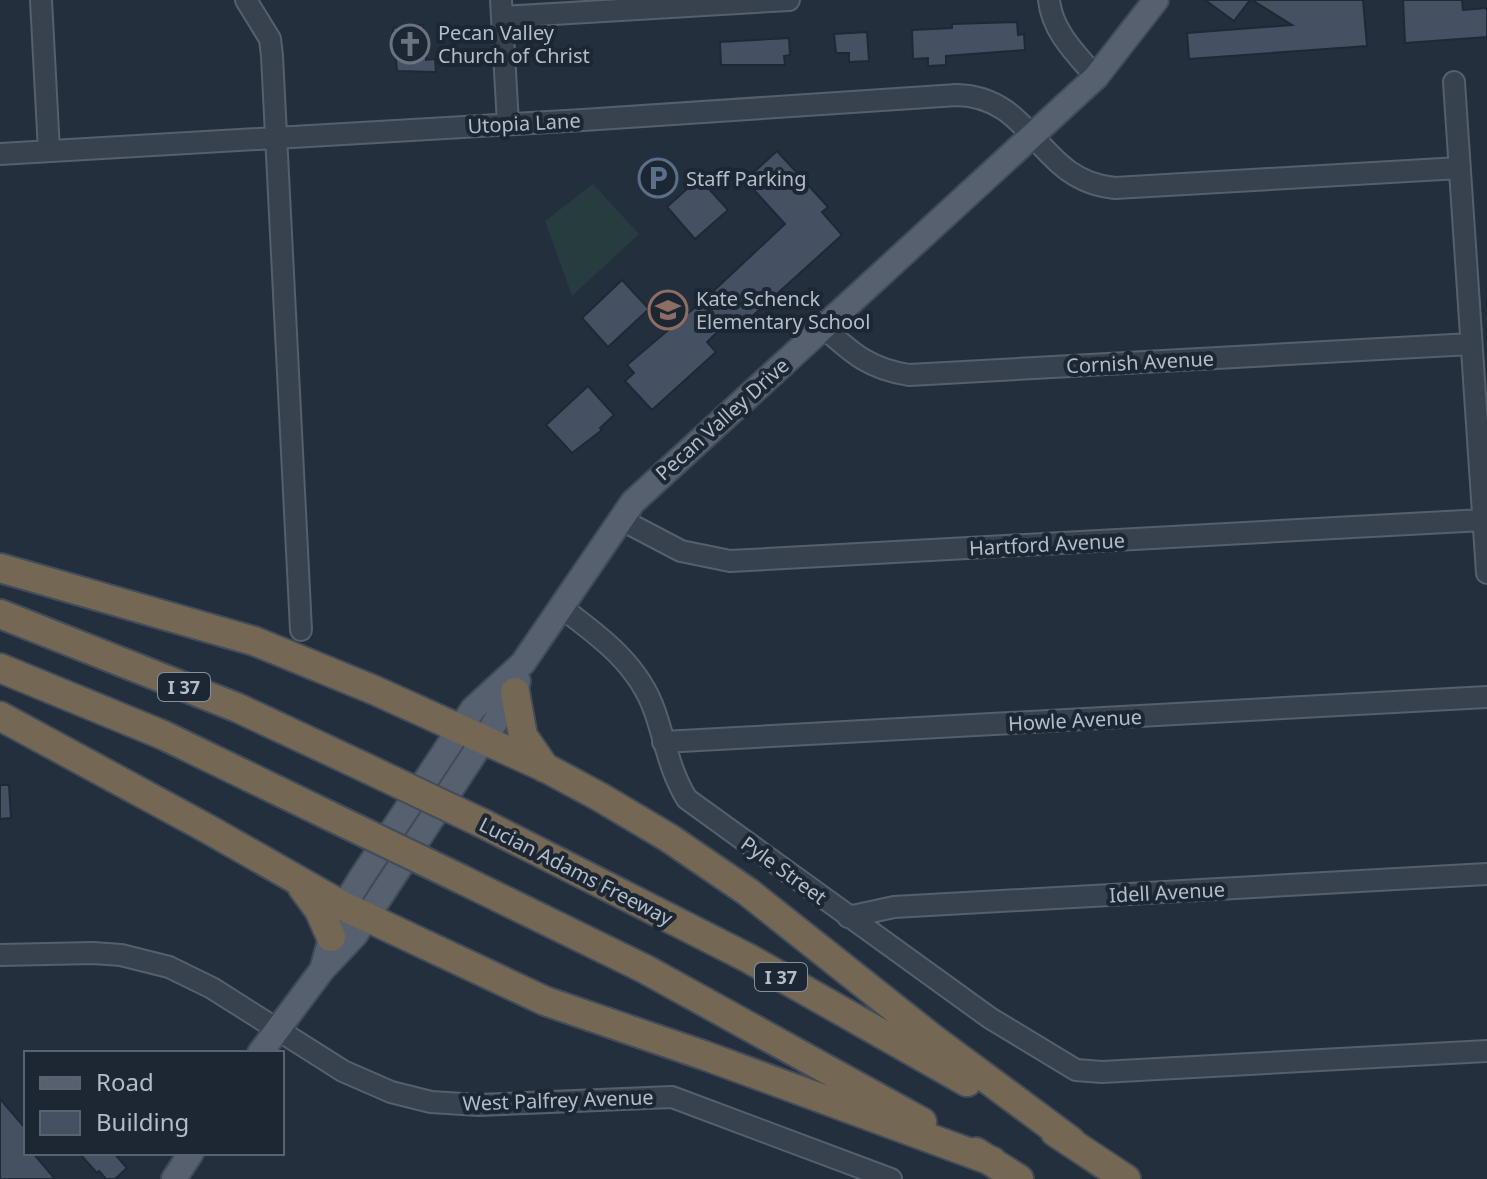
<svg xmlns="http://www.w3.org/2000/svg" width="1487" height="1179" viewBox="0 0 1487 1179" font-family="'Noto Sans',sans-serif">
  <rect width="100%" height="100%" fill="#242f3e"/>
  <!-- green -->
  <path fill="#263c3f" d="M593 184 639 234 572 296 545 221Z"/>
  <!-- building -->
  <path fill="#455162" stroke="#1f2835" stroke-width="2" d="M1205 0H1250L1234 21Z
    M1252 0H1363L1367 46 1189 59 1187 33 1292 25Z
    M1403 0H1462L1463 10 1487 8V37L1405 43Z
    M1017 22 1018 35 1024 34 1025 50 946 56V65L928 66V58L913 59 912 30 952 28V24Z
    M423 25 426 60 435 59 436 72 397 71 393 28Z
    M867 32 869 61 849 62V53H836L834 34Z
    M789 38 790 55 784 56 785 65H721L720 42Z
    M777 151 828 207 822 212 842 235 737 330 729 321 707 342 716 352 652 410 625 381 634 373 627 365 706 298 785 224 745 180Z
    M699 178 728 210 695 239 667 207Z
    M622 280 649 309 608 347 582 318Z
    M588 386 614 415 600 428 602 430 572 453 546 425Z
    M0 785H9L11 818 0 819Z
    M0 1099 26 1129V1153H33L55 1179H0Z
    M79 1153H114L127 1168 115 1179H106L99 1171 97 1173Z"/>
  <g fill="none" stroke-linecap="round" stroke-linejoin="round">
    <defs>
      <path id="minor" d="M41 0 49 151
        M246 0 270 39 272 56 301 630
        M501 0 508 124
        M1049 0C1052 31 1076 54 1096 77
        M502 17 789 0
        M1454 82 1487 573
        M0 154 583 120 957 95C1035 97 1037 181 1115 188L1459 168
        M823 327C852 353 869 369 909 375L1471 344
        M620 519 681 551 730 561 1483 520
        M562 608C601 637 639 665 655 712 665 741 670 772 687 799L990 1018 1076 1070 1102 1072 1487 1051
        M663 742 1487 697
        M848 917 894 907 1487 874
        M0 955 93 953 121 955 169 967 212 988 343 1071 391 1092 431 1102 479 1105 672 1097 891 1179"/>
      <path id="major" d="M322 970 337 917 361 878 473 709 523 663 633 502 1096 77 1156 0
        M260 1053 322 970 355 935 515 692 518 681
        M174 1179 191 1153"/>
      <path id="highway" d="M0 568 254 641 374 690 546 768 600 797 669 838 748 892 932 1038 1071 1141
        M0 614 238 708 364 767
        M0 668 163 735 332 817
        M515 692 523 736 545 768
        M0 716 208 829 343 906 545 1001 706 1056 992 1161
        M484 824 748 958 967 1082
        M463 880 645 969 922 1122
        M302 887 319 910 331 937
        M1055 1132 1126 1179
        M976 1152 1019 1179"/>
    </defs>
    <!-- minor casing -->
    <use href="#minor" stroke="#565f6c" stroke-width="24"/>
    <!-- major casing -->
    <use href="#major" stroke="#414a57" stroke-width="28"/>
    <!-- highway casing -->
    <use href="#highway" stroke="#434c59" stroke-width="32"/>
    <!-- minor -->
    <use href="#minor" stroke="#38414e" stroke-width="20"/>
    <!-- major -->
    <use href="#major" stroke="#56606e" stroke-width="24"/>
    <!-- highway -->
    <use href="#highway" stroke="#746855" stroke-width="28"/>
    <defs>
      <path id="highway-bridge" d="M364 767 484 824
        M332 817 463 880"/>
    </defs>
    <!-- highway-bridge casing -->
    <use href="#highway-bridge" stroke="#434c59" stroke-width="32" stroke-linecap="butt"/>
    <!-- highway-bridge -->
    <use href="#highway-bridge" stroke="#746855" stroke-width="28"/>
  </g>
  <!-- icons -->
  <defs>
    <symbol id="church-ring" viewBox="-11 -11 22 22"><circle r="9.5" fill="#1d2633" stroke="#6b7280" stroke-width="1.5"/><path d="M-1.2-6h2.4v3.5h3.3v2.4h-3.3V6h-2.4V-.1h-3.3v-2.4h3.3Z" fill="#6b7280"/></symbol>
    <symbol id="parking-ring" viewBox="-11 -11 22 22"><circle r="9.5" fill="#1d2633" stroke="#5c6f8a" stroke-width="1.5"/><path d="M-3.5-5.5H1a3.5 3.5 0 0 1 0 7H-1V5.5H-3.5ZM-1-3.4V-.6H.8a1.4 1.4 0 0 0 0-2.8Z" fill="#5c6f8a"/></symbol>
    <symbol id="school-ring" viewBox="-11 -11 22 22"><circle r="9.5" fill="#1d2633" stroke="#8d6e63" stroke-width="1.5"/><path d="M0-5L7-2L0 1L-7-2ZM-4 1L0 2.5L4 1V4Q0 6-4 4Z" fill="#8d6e63"/></symbol>
  </defs>
  <g fill-rule="evenodd">
    <use href="#church-ring" x="388" y="22" width="44" height="44"/>
    <use href="#parking-ring" x="636" y="156" width="44" height="44"/>
    <use href="#school-ring" x="646" y="288" width="44" height="44"/>
  </g>
  <g text-anchor="middle" dominant-baseline="central" stroke-width="8" stroke-linejoin="round" paint-order="stroke">
    <!-- shield labels -->
    <g fill="#1d2633" stroke="#878f9c" stroke-width="2">
      <rect x="158" y="673" width="52" height="28" rx="6"/>
      <rect x="755" y="963" width="52" height="28" rx="6"/>
    </g>
    <g font-size="18" font-weight="bold" fill="#b4bcc9">
      <text x="184" y="687">I 37</text>
      <text x="781" y="977">I 37</text>
    </g>
    <!-- poi labels -->
    <g font-size="20" fill="#b4bcc9" stroke="#1d2633" text-anchor="start">
      <text x="438" y="32">Pecan Valley<tspan x="438" dy="23">Church of Christ</tspan></text>
      <text x="686" y="178">Staff Parking</text>
      <text x="696" y="298">Kate Schenck<tspan x="696" dy="23">Elementary School</tspan></text>
    </g>
    <!-- street labels -->
    <g font-size="20" fill="#b4bcc9" stroke="#1d2633">
      <text transform="translate(524 123) rotate(-3)">Utopia Lane</text>
      <text transform="translate(1140 362) rotate(-3)">Cornish Avenue</text>
      <text transform="translate(722 419) rotate(-42)">Pecan Valley Drive</text>
      <text transform="translate(1047 544) rotate(-3)">Hartford Avenue</text>
      <text transform="translate(1075 720) rotate(-3)">Howle Avenue</text>
      <text transform="translate(784 870) rotate(36)">Pyle Street</text>
      <text transform="translate(576 871) rotate(27)">Lucian Adams Freeway</text>
      <text transform="translate(1167 892) rotate(-3)">Idell Avenue</text>
      <text transform="translate(558 1100) rotate(-2)">West Palfrey Avenue</text>
    </g>
  </g>
  <!-- legend -->
  <rect x="24" y="1051" width="260" height="104" fill="#1d2633" stroke="#59626f" stroke-width="2"/>
  <rect x="40" y="1077" width="40" height="12" fill="#56606e" stroke="#59626f" stroke-width="2"/>
  <text x="96" y="1091" font-size="24" fill="#b4bcc9">Road</text>
  <rect x="40" y="1111" width="40" height="24" fill="#455162" stroke="#59626f" stroke-width="2"/>
  <text x="96" y="1131" font-size="24" fill="#b4bcc9">Building</text>
</svg>
